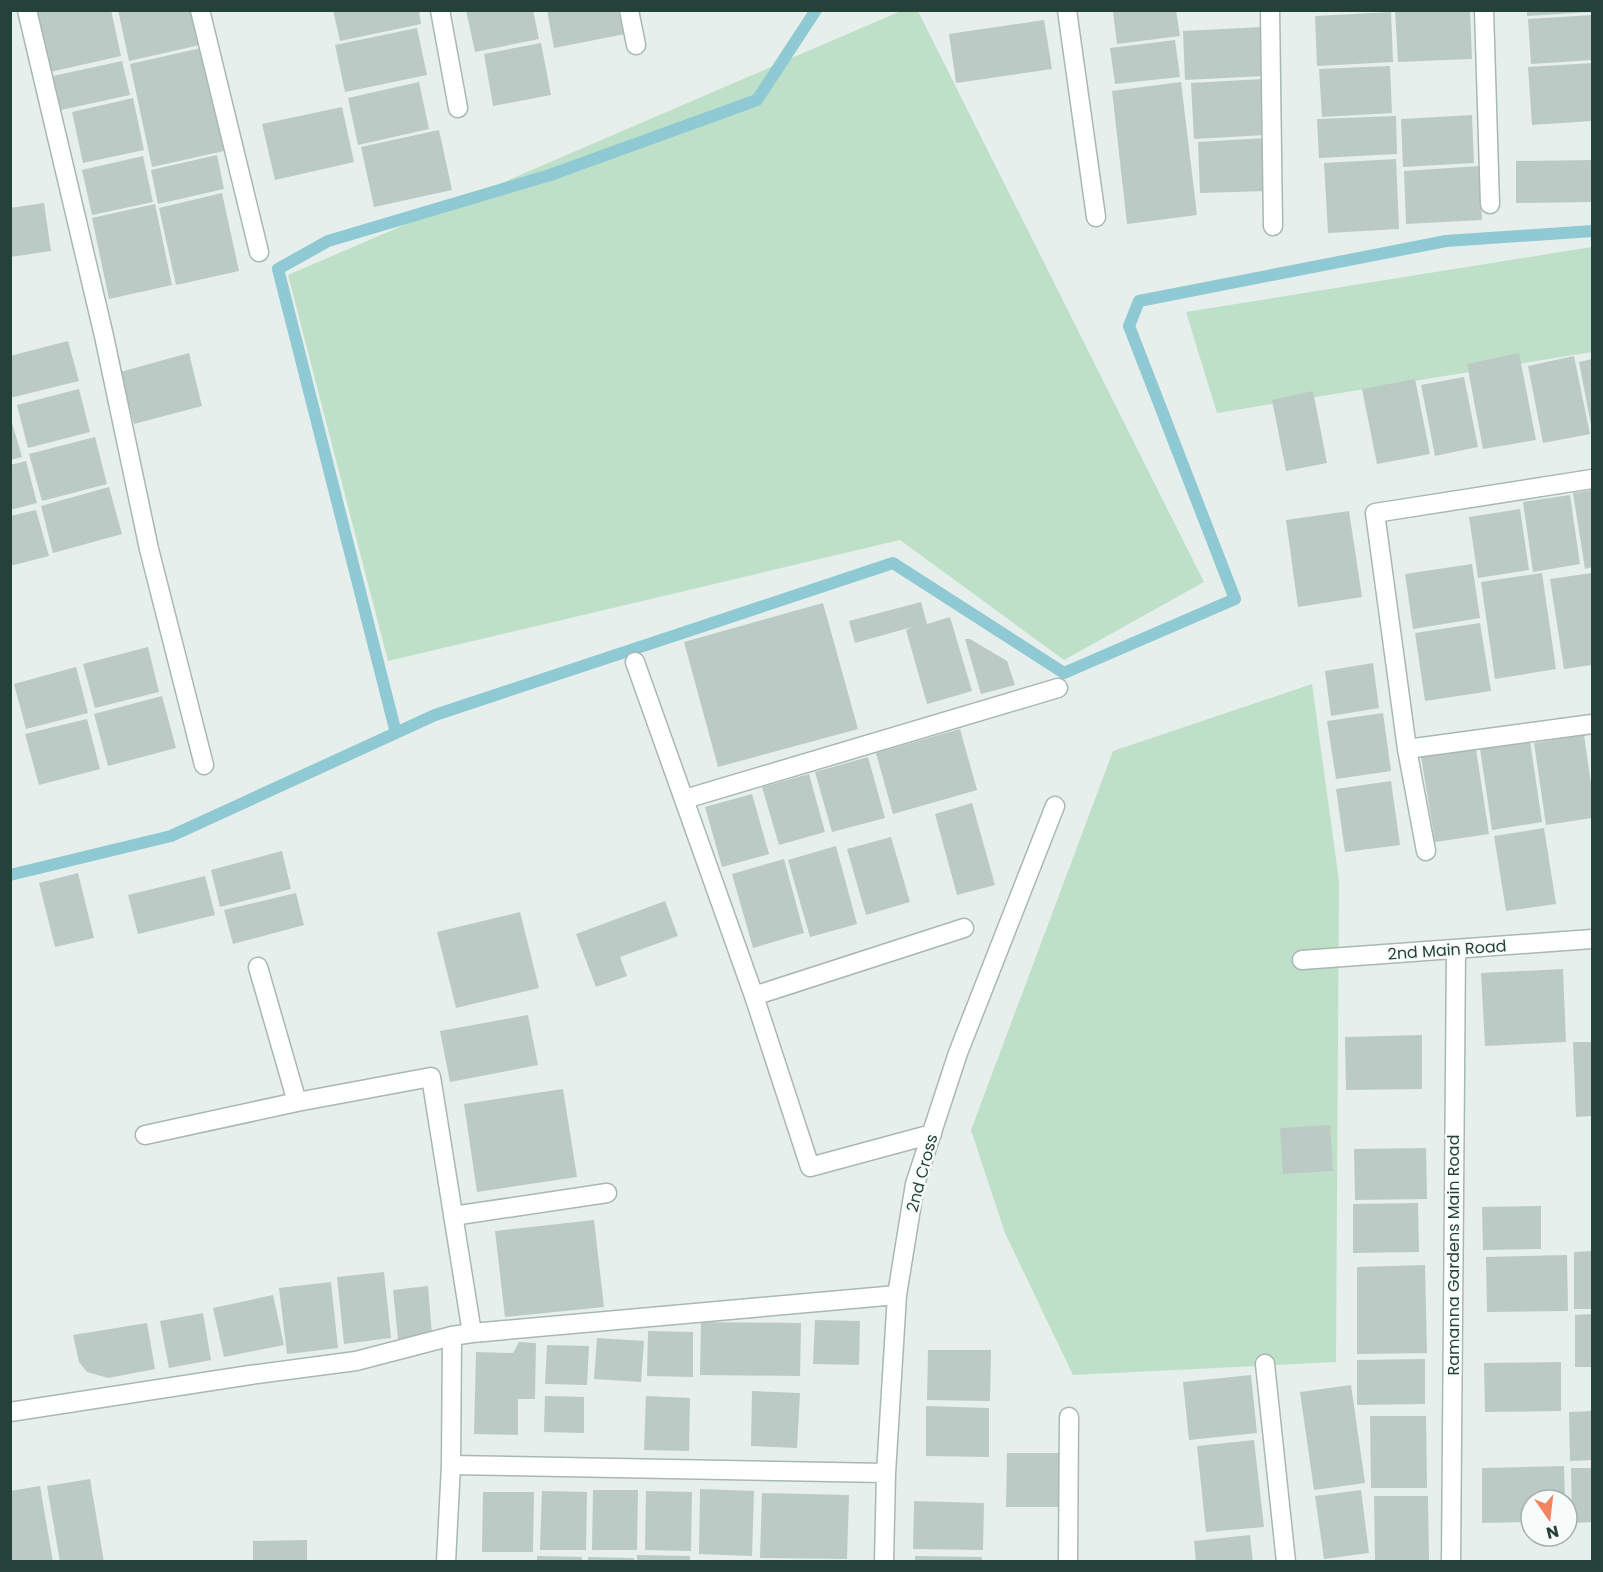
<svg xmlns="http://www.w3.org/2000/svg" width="1603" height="1572" viewBox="0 0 1603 1572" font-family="Poppins,sans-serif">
  <rect width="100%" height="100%" fill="#e6efeb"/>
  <!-- green -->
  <path fill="#bfe0c8" d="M901 11H918L1204 582 1064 660 900 540 388 661 288 275Z
    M1592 247V352L1217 413 1186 312Z
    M1312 684 1339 881 1336 1362 1073 1375 1005 1233 971 1130 1113 751Z"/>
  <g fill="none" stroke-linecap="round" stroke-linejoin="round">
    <!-- stream -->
    <path stroke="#8ec9d4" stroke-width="12" d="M396 733 278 269 328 241 550 175 757 100 816 10
      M10 875 171 836 435 715 893 563 1064 673 1235 599 1129 326 1139 301 1446 241 1592 231"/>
  </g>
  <!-- building -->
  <path fill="#bbcac4" d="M36 10H111L121 56 50 72Z
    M118 10H193L200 45 129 61Z
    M333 10H419L421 24 340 41Z
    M466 10H533L539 39 475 52Z
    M547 10H621L625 34 554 48Z
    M1123 10H1176L1180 36 1117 44 1113 12Z
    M1395 10H1470L1472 59 1398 62Z
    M1527 10H1592V12L1527 16Z
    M1391 12 1393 62 1317 66 1315 16Z
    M1592 15V60L1531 64 1528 19Z
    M1044 20 1052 69 956 83 949 34Z
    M1262 27 1264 76 1185 80 1183 31Z
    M417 28 427 75 345 92 335 45Z
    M1175 40 1180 77 1115 84 1110 48Z
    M541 43 551 95 493 106 484 54Z
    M201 48 224 151 152 167 130 64Z
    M122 61 130 95 61 110 53 76Z
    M1592 63V121L1532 125 1528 67Z
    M1390 66 1392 113 1322 117 1319 69Z
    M1263 79 1265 135 1194 139 1191 83Z
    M419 82 429 129 358 145 348 98Z
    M1181 82 1197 215 1127 224 1112 91Z
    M133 98 144 150 83 163 72 112Z
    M342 107 354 162 275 180 262 124Z
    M1472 115 1474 163 1403 167 1401 119Z
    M1396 116 1397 154 1319 158 1317 119Z
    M439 130 452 190 374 207 361 147Z
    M1266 138 1268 191 1200 193 1198 142Z
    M217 155 224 189 158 204 151 170Z
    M143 156 153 202 92 215 82 170Z
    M1396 159 1399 229 1328 233 1324 163Z
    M1592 160V202L1516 203V161Z
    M1480 166 1482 220 1406 224 1404 171Z
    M222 193 239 271 176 285 159 208Z
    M44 203 51 251 10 257V208Z
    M155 204 172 285 109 299 92 218Z
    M68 341 79 381 10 398V356Z
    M189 353 202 406 134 424 120 372Z
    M1519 353 1536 440 1483 449 1467 364Z
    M1574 356 1590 434 1543 443 1528 366Z
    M1592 359V425H1591L1579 362Z
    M1464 377 1478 447 1435 456 1421 385Z
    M1415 379 1430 454 1377 464 1362 389Z
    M79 389 90 432 28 448 17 405Z
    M1313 391 1327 463 1286 471 1272 400Z
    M10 416 22 457 10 460Z
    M95 437 107 484 42 501 29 454Z
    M26 461 37 503 10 510V465Z
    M109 487 122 534 53 553 41 506Z
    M1592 490V567L1585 569 1573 493Z
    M1570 495 1580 564 1533 572 1523 502Z
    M1520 509 1529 570 1478 578 1469 517Z
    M36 510 49 556 10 566V516Z
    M1349 511 1362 597 1298 607 1286 520Z
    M1472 564 1480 618 1413 629 1405 574Z
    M1542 573 1556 669 1495 679 1481 582Z
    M1592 573V665L1564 669 1550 579Z
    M921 602 927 624 950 617 972 691 927 704 906 630 912 627 855 643 849 621Z
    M823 603 858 729 718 767 684 642Z
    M1480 623 1491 691 1425 701 1415 633Z
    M965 639H970L1007 661 1015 685 981 694Z
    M148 647 159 692 95 708 83 664Z
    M1373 663 1379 708 1331 716 1325 671Z
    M76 667 88 713 26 729 14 684Z
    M162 696 176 748 108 766 94 714Z
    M1383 713 1391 771 1336 779 1327 721Z
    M87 719 100 769 39 785 25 734Z
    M960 729 977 790 893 814 876 753Z
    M1584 735 1592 791V818L1546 825 1534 743Z
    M1530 741 1542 822 1492 830 1480 749Z
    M1476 749 1489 834 1435 842 1421 757Z
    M868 757 885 818 832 832 815 772Z
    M809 774 825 832 779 845 762 787Z
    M1391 781 1400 845 1345 852 1336 789Z
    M752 794 769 854 722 867 705 807Z
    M972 803 995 885 957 895 935 814Z
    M1544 828 1556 904 1506 911 1494 836Z
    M891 837 910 902 866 915 847 849Z
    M836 846 857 924 810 937 788 860Z
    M282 851 291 889 220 907 211 870Z
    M784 859 804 933 753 948 732 874Z
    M78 873 94 938 55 947 39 883Z
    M205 876 215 915 138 934 128 895Z
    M296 893 304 925 233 944 224 910Z
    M665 901 678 936 620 957 627 976 596 987 576 934Z
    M520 912 539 988 456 1008 437 932Z
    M1563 969 1566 1042 1485 1046 1481 973Z
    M528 1015 538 1065 450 1082 440 1031Z
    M1422 1035V1089L1346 1090 1345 1037Z
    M1573 1042H1592V1116L1576 1117Z
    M563 1089 577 1177 477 1192 464 1104Z
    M1330 1125 1333 1171 1283 1174 1280 1128Z
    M1426 1148 1427 1199 1355 1200 1354 1149Z
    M1418 1203 1419 1252 1353 1253V1204Z
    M1541 1206V1249L1483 1250 1482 1207Z
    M594 1220 604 1307 505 1317 495 1231Z
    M1592 1251V1309H1574V1252Z
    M1567 1255 1568 1311 1487 1312 1486 1257Z
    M1425 1265 1427 1353 1357 1354V1267Z
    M384 1272 391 1338 344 1344 337 1277Z
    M331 1282 338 1348 287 1354 279 1288Z
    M428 1286 432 1335 398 1339 393 1290Z
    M273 1295 284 1345 224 1357 213 1308Z
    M203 1313 211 1360 169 1368 160 1321Z
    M1592 1314V1367H1575V1315Z
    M815 1320 860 1321 859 1365 813 1364Z
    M701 1322 801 1323 800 1376 700 1375Z
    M147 1323 155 1369 108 1378 87 1372 79 1362 73 1335Z
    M648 1331 693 1332V1377L647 1376Z
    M597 1338 644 1341 641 1382 594 1379Z
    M519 1342 536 1343 535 1399H518V1435L474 1434 476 1352 513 1353Z
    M547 1345 589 1346 587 1385 545 1384Z
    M928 1350H991L990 1401 927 1400Z
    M1425 1359V1404L1357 1405V1360Z
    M1561 1362V1411L1485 1412 1484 1363Z
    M1251 1375 1257 1433 1189 1440 1183 1382Z
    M1351 1385 1365 1483 1314 1490 1300 1392Z
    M752 1391 800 1393 797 1448 751 1446Z
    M545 1396 584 1397V1433L544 1432Z
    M646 1396 690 1398 689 1451 644 1450Z
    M926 1406 989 1408V1457L926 1456Z
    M1592 1411V1460L1570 1461 1569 1412Z
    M1370 1416H1426L1427 1488H1371Z
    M1254 1440 1264 1527 1206 1532 1197 1446Z
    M1007 1453H1061V1507H1006Z
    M1564 1466 1565 1500H1531V1522L1482 1523V1468Z
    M1571 1468H1592V1522L1572 1523Z
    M90 1479 104 1562H60L47 1486Z
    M40 1486 53 1562H10V1491Z
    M700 1489 754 1491 752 1556 699 1554Z
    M593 1490H638L637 1550H592Z
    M1361 1490 1369 1553 1324 1559 1315 1496Z
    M542 1491 587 1492 586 1550H540Z
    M646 1491 692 1492 691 1551 645 1550Z
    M483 1492H534L533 1552H482Z
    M762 1493 849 1495 847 1559 760 1558Z
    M1374 1496H1428L1429 1562H1375Z
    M914 1501 984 1503 983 1550 913 1549Z
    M1250 1535 1253 1562H1196L1194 1541Z
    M307 1540V1562H253V1541Z
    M637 1555 690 1556V1562H637Z
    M537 1556 582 1557V1562H537Z
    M915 1556 982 1557V1562H915Z
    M588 1557 634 1558V1562H588Z"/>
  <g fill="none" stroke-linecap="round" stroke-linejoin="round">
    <defs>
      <path id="minor" d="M27 10 104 336 149 549 204 765
        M200 10 259 252
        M440 10 458 108
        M629 10 636 45
        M1067 10 1096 217
        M1270 10 1273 226
        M1484 10 1490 204
        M635 662 754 996 810 1167 932 1134
        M1407 749 1592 724
        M685 799 1058 688
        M1426 851 1407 749 1375 513 1592 479
        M1302 960 1592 939
        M258 967 297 1102
        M754 996 964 928
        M145 1135 297 1102 431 1077 472 1333
        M453 1216 607 1193
        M1265 1364 1286 1562
        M10 1412 250 1375 356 1361 452 1336 472 1333 897 1295
        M451 1465 886 1473
        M446 1562 451 1465 452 1336
        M884 1562 886 1473 897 1295 915 1184 958 1053 1055 806
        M1068 1562 1069 1417
        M1451 1562 1456 949"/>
    </defs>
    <!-- minor casing -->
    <use href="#minor" stroke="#a8b8b2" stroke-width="21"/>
    <!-- minor -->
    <use href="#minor" stroke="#fff" stroke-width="18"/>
  </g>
  <g text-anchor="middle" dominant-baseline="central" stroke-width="5" stroke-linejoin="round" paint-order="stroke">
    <!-- street labels -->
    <g font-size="16" fill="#24423a" stroke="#f7fbf9">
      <text transform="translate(1447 950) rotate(-4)">2nd Main Road</text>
      <text transform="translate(922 1173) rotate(-75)">2nd Cross</text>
      <text transform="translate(1453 1255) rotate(-90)">Ramanna Gardens Main Road</text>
    </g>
  </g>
  <!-- border -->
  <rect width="1603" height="1572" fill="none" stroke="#24423a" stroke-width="24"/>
  <!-- north arrow -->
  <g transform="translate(1549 1518) rotate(166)"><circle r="28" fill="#f7fbf9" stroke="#a3b1ad" stroke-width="1.5"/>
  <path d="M0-4.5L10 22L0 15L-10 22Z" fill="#f4845f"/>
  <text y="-9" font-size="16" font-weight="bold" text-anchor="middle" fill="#24423a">N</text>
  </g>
</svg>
